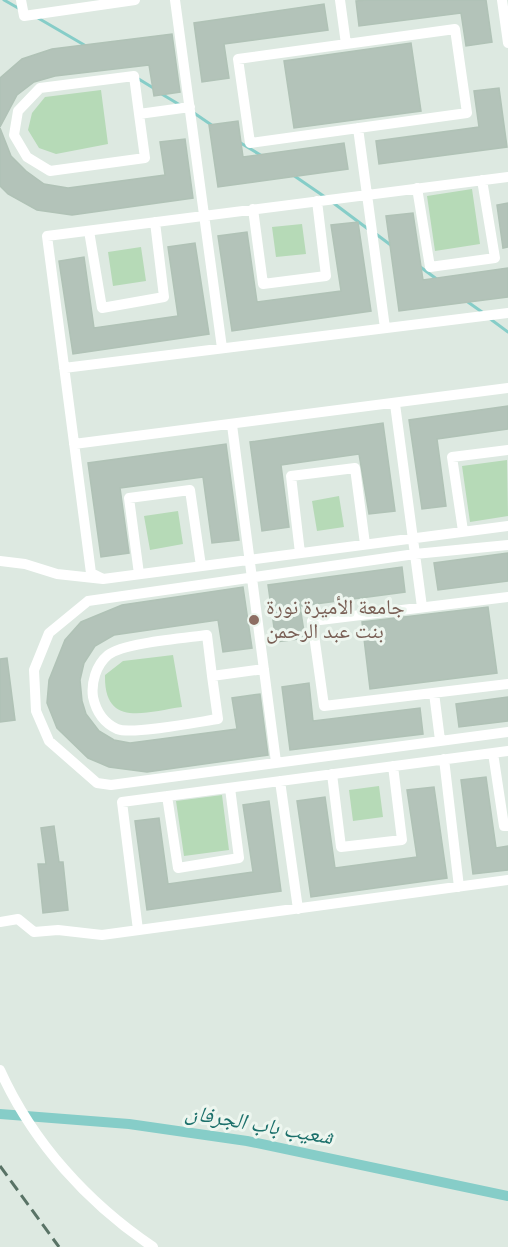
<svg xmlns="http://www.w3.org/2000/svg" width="508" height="1247" viewBox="0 0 508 1247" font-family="Overpass,'Noto Naskh Arabic',sans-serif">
  <rect width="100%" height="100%" fill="#dde9e1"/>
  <!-- green -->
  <path fill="#b6dab7" d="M101 90 108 144 56 154 39 148 28 130 32 113 45 97Z
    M472 189 480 244 435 251 427 196Z
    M302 224 306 254 276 257 272 227Z
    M141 247 146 281 113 286 108 252Z
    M507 460 508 516 470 522 462 466Z
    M339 496 344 527 317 531 312 501Z
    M178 511 183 544 150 550 144 516Z
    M173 655 182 707C145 712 104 728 105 675L123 661Z
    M379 786 383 817 353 821 349 790Z
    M222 795 229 850 184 856 176 801Z"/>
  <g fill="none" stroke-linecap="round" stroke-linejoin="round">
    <!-- stream -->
    <path stroke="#86cdc8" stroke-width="3" d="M4 0 18 8
      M38 18 86 46
      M137 78 155 89
      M160 93 180 105
      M194 113 213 126
      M239 142 262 156
      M293 175 325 197
      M332 202 368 229
      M376 234 392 246
      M419 266 438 280
      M465 300 482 312
      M489 318 508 332"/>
    <!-- canal -->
    <path stroke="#86cdc8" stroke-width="10" d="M0 1114 129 1124 247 1141 508 1196"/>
  </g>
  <!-- building -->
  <path fill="#b3c3b9" stroke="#b0c2b6" stroke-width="1.5" d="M366 0H486L492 42 466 46 461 13 359 26 356 1Z
    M324 4 328 30 224 44 229 78 202 82 194 23Z
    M172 34 180 92 154 96 149 65 55 76 34 82 17 95 0 127V78L22 59 52 49Z
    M411 43 421 111 294 128 284 61Z
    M499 88 507 147 379 164 376 141 479 127 474 91Z
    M238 121 243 157 344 143 348 169 218 187 209 125Z
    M0 128 11 156 26 171 44 184 68 188 165 175 160 142 185 139 193 198 72 215 37 210 8 194 0 186Z
    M508 203V247L503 248 497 205Z
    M413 213 423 280 508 268V297L399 311 386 216Z
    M358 222 371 311 232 331 218 236 247 232 257 302 341 291 331 225Z
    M195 243 209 334 73 354 59 261 84 257 94 328 178 316 168 247Z
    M508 406V429L437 439 446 506 422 509 409 420Z
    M383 423 395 511 369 514 359 454 281 465 289 527 262 531 250 442Z
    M226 444 239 540 212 543 203 477 120 488 129 553 101 557 88 463Z
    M508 553V581L438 590 434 563Z
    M402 567 405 592 300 606 305 638 276 642 268 585Z
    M243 587 252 648 223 652 218 620 114 635 95 646 84 663 80 680 82 701 86 714 99 731 114 740 130 743 237 729 232 698 260 694 268 755 147 772 109 767 88 758 57 728 47 703 49 680 65 640 81 622 122 605Z
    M488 607 497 673 370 689 362 622Z
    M7 658 15 720 0 722V659Z
    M309 683 313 721 420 708 423 734 290 750 282 687Z
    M508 697V721L459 727 456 704Z
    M486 777 496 848 508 846V870L473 874 461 780Z
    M434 787 447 878 311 897 297 801 325 797 335 868 417 857 407 790Z
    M269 801 281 891 147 910 135 821 159 818 168 884 253 872 243 805Z
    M54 826 59 862H63L68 910 43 913 38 864H46L41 828Z"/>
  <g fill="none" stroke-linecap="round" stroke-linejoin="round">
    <!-- street -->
    <path stroke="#fff" stroke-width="10" d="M21 0 24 16 135 0
      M175 0 222 348
      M340 0 346 44
      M502 0 508 43
      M455 29 467 113 250 143 238 59Z
      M139 114 145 158 50 171 27 157 14 135 18 111 40 88 134 76 139 114 190 107
      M358 128 385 328
      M417 188 430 267 495 258 482 180
      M253 209 263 284 326 276 317 201
      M89 231 102 308 164 297 155 222
      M64 368 508 313
      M395 404 422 607
      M232 425 276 762
      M74 444 508 388
      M463 531 452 457 508 450
      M508 545 415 554 88 601 49 633 34 670 36 711 49 741 97 783 111 785 508 732
      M300 553 291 476 355 468 365 544
      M0 561 25 564 57 574 103 579 508 526
      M139 574 129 498 190 490 201 566
      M103 579 91 573 47 236 508 177
      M508 597 312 621 324 706 508 684
      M212 676 218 719C198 722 132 735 117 729 104 723 96 711 93 697 91 683 96 665 108 655 123 643 185 638 207 635L212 676 264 669
      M434 693 440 740
      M493 753 504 826H508
      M444 759 459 887
      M332 774 341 847 402 840 393 766
      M280 781 298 909
      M167 796 178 868 239 858 230 788
      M0 922 18 919 34 932 58 930 102 935 508 880
      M138 930 122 802 508 751
      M0 1070C33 1143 88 1203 153 1247"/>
    <!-- rail -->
    <path stroke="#597366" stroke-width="3" stroke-dasharray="12 6" stroke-linecap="butt" d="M0 1166 59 1247"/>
  </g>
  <!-- markers -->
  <circle fill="#8d6e63" stroke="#edf6ef" stroke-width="2" cx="254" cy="620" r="6"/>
  <g text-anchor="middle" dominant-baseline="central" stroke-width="6" stroke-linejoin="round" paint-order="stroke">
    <!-- education labels -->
    <g font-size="21" fill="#785e54" stroke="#edf6ef" text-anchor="start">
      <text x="266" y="608">جامعة الأميرة نورة<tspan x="266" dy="24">بنت عبد الرحمن</tspan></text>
    </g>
    <!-- water labels -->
    <g font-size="22" font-style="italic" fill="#1c706b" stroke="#edf6ef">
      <text transform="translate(259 1126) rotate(10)">شعيب باب الجرفان</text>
    </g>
  </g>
</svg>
